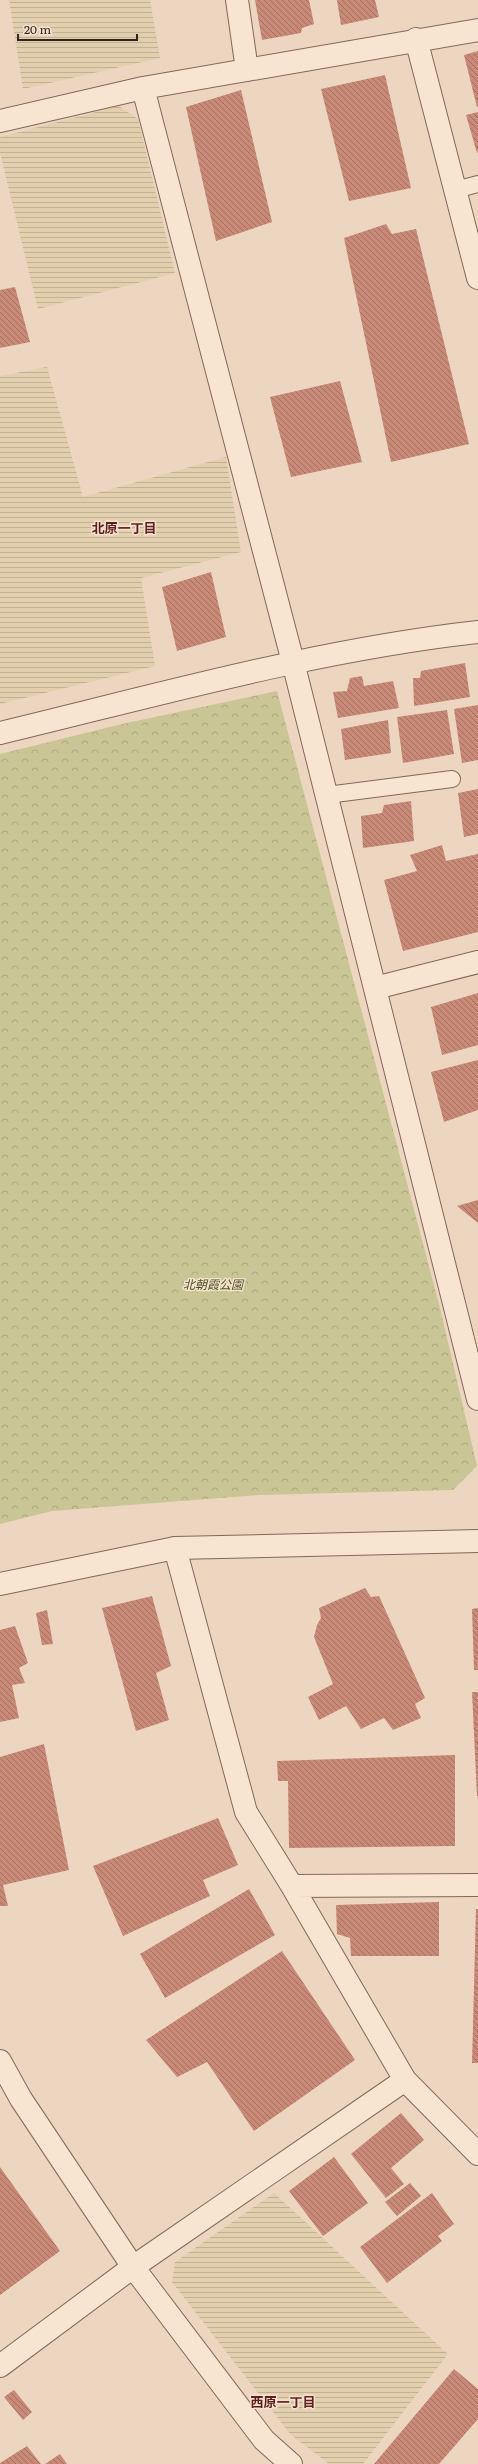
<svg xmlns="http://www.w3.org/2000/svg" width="478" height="2464" viewBox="0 0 478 2464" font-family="Literata,'Noto Sans JP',serif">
  <defs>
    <pattern id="farmland-rules" width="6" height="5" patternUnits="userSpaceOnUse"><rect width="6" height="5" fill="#e1cfae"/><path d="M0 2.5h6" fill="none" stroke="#c2b195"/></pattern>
    <pattern id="park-crowns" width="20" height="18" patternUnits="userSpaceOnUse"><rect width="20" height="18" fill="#c9c594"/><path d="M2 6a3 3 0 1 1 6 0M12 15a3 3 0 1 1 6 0" fill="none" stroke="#ada97f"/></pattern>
    <pattern id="building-back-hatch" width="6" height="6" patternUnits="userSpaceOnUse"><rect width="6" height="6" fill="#c98977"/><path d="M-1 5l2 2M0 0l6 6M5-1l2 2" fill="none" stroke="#a47061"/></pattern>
  </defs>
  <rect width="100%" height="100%" fill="#ecd6c0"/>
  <!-- farmland -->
  <path fill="url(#farmland-rules)" d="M9 0H150L160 58 23 89Z
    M119 106 138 119 175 273 38 309 0 153V137Z
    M47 367 83 497 226 457 241 552 141 578 155 666 0 704V376Z
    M274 2193 448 2354 363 2464H329L290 2434 172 2282 175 2262Z"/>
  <!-- park -->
  <path fill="url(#park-crowns)" d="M277 691 440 1308 477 1466 453 1490 260 1495 52 1511 0 1524V754L122 724Z"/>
  <!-- building -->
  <path fill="url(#building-back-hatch)" d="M255 0H309L314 24 302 28 301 33 262 40Z
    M337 0H375L379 17 341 25Z
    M478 51V107H477L464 55Z
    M385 75 411 188 349 201 321 89Z
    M241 90 272 222 216 241 186 107Z
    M478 112V152L477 153 466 115Z
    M386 224 392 234 416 229 469 444 391 462 344 238Z
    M15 287 30 342 0 348V290Z
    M340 381 362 462 291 477 270 397Z
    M211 572 226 637 177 651 162 587Z
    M465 663 470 697 414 706 413 678H420L421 671Z
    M362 676 364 686 393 681 399 708 338 718 333 692 347 691 350 678Z
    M478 705V760L462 763 454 709Z
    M447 710 454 754 403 763 397 717Z
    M388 720 391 753 345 760 341 729Z
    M478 789V834L464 837 458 793Z
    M411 801 414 841 363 848 361 816 382 813 384 805Z
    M442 845 446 861 478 854V932L403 951 384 880 417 871 410 855Z
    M478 993V1045L442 1055 431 1007Z
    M478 1060V1110L444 1122 431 1072Z
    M478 1200V1223L457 1206Z
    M365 1588 371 1597 379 1596 425 1698 415 1704 421 1718 393 1730 384 1718 361 1729 346 1706 319 1720 308 1697 333 1684 314 1637 317 1625 321 1618 319 1608Z
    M152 1596 171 1666 156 1673 169 1720 136 1731 102 1608Z
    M478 1608V1670H474L472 1609Z
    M47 1610 53 1644 42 1645 36 1613Z
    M15 1626 28 1663 19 1668 25 1683 12 1685 19 1718 0 1722V1630Z
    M472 1692H478V1796H477Z
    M44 1744 69 1870 3 1885 8 1906H0V1757Z
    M455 1755V1846L289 1848 288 1781H278L277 1761Z
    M218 1818 238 1865 203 1880 210 1896 123 1936 93 1866Z
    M249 1889 275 1935 165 1998 140 1954Z
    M439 1902V1956H351L350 1938 337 1934 336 1905Z
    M476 1909H478V2063H472Z
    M282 1951 355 2060 254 2131 207 2062 177 2077 146 2040Z
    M401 2113 424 2140 391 2168 404 2184 386 2198 351 2154Z
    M334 2157 368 2203 323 2236 289 2191Z
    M0 2167 60 2251 0 2295Z
    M410 2183 421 2196 397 2216 385 2202Z
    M432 2193 454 2224 438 2236 442 2241 387 2283 360 2247Z
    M454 2369 478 2389V2419L439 2464H374Z
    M14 2390 32 2412 23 2420 4 2397Z
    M27 2446 41 2464H0V2463Z
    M60 2454 67 2464H45Z"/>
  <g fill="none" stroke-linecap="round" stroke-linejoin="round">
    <defs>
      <path id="service" d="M455 190 478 184
        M327 795 452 779"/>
      <path id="minor" d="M237 0 247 70
        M416 39 478 278
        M143 88 293 662 478 1399
        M0 121 143 88 478 30
        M375 988 478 962
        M175 1548 246 1812 292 1886 405 2080 478 2154
        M292 1886 478 1885
        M0 2061 21 2099 133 2267 264 2440 291 2464
        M0 2366 133 2267 405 2080"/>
      <path id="tertiary" d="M0 733C158 695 316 650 478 632
        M0 1584 175 1548 478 1541"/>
    </defs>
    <!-- service casing -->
    <use href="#service" stroke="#846759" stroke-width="18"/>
    <!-- minor casing -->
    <use href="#minor" stroke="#846759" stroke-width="24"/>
    <!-- tertiary casing -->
    <use href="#tertiary" stroke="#846759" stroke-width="24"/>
    <!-- service -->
    <use href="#service" stroke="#f7e5d2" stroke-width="16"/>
    <!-- minor -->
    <use href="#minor" stroke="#f7e5d2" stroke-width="22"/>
    <!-- tertiary -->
    <use href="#tertiary" stroke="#f7e5d2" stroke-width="22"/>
  </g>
  <g text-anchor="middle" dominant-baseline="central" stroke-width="3" stroke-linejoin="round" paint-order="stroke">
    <!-- park labels -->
    <g font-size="12" font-style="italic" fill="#4e5024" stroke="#f4e2cf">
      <text x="213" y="1284">北朝霞公園</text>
    </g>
    <!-- neighbourhood labels -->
    <g font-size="13" font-weight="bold" fill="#5f1e1d" stroke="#f4e2cf">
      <text x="124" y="527">北原一丁目</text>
      <text x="283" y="2401">西原一丁目</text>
    </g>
  </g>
  <!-- scale -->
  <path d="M18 34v6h119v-6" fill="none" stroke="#34231d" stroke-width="2"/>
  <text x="24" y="34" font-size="12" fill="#34231d" stroke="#f4e2cf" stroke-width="3" paint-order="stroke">20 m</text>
</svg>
